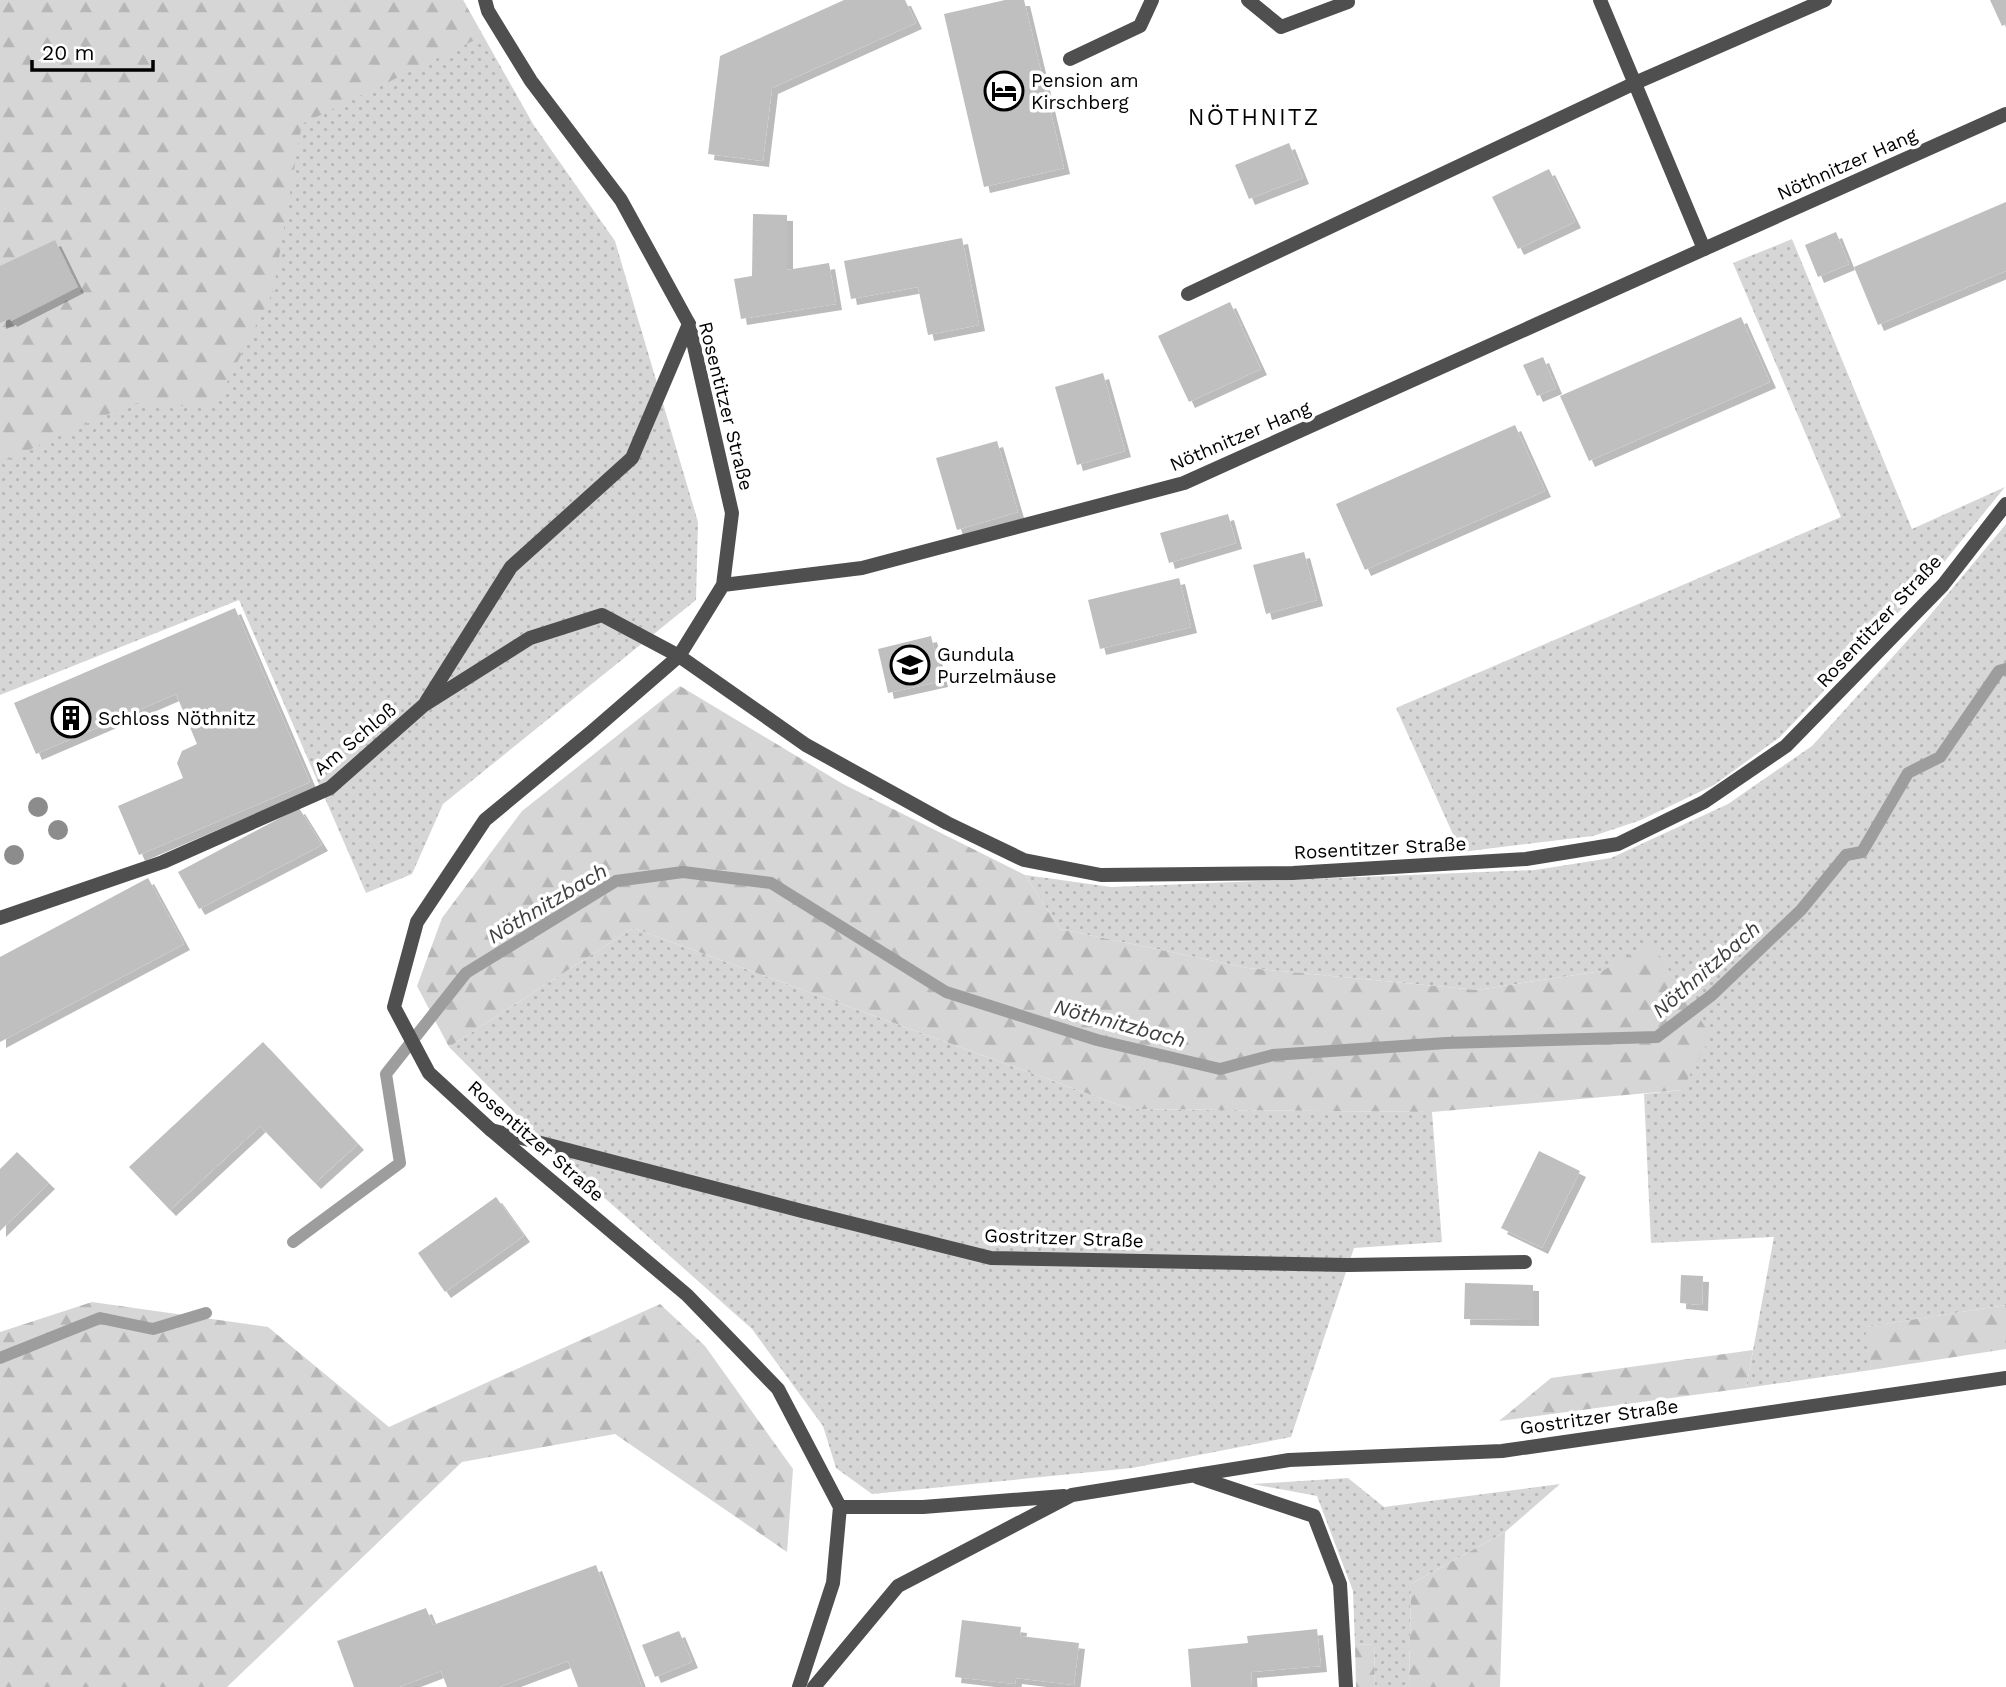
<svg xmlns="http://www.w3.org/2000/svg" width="2006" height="1687" viewBox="0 0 2006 1687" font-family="'Work Sans',sans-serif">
  <defs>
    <pattern id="green-dots" width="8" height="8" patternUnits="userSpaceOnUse" patternTransform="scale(1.75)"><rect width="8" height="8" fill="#d6d6d6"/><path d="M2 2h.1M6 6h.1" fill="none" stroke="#b6b6b6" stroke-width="1.8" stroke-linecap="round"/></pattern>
    <pattern id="forest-firs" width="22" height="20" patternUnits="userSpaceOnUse" patternTransform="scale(1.75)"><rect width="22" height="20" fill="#d6d6d6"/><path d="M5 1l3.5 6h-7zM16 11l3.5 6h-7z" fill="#b6b6b6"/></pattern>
    <filter id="shadow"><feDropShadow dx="6" dy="6" stdDeviation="0" flood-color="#0004"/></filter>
  </defs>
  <rect width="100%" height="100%" fill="#fff"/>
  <!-- green -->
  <path fill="url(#green-dots)" d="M0 0H463L533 124 615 241 698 522 696 600 443 804 412 874 366 893 239 600 0 695Z
    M1792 239 1912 529 2005 487 1932 577 1780 737 1714 785 1641 820 1593 836 1461 852 1396 708 1841 517 1733 263Z
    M2006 524V1305L1866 1327 1871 1370 1746 1388 1774 1237 1651 1243 1644 1094 1682 1090 1651 943 1602 971 1477 990 1248 968 1060 929 1025 875 1111 887 1535 870 1611 858 1728 804 1812 746 1926 620Z
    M633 928 1130 1109 1432 1112 1442 1242 1354 1248 1291 1437 1132 1468 872 1494 836 1468 823 1426 752 1329 563 1161 449 1047Z
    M1348 1478 1384 1507 1560 1484 1505 1532 1411 1584 1409 1687H1375L1374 1644 1355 1645 1353 1591 1317 1496 1252 1484Z"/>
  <!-- forest -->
  <path fill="url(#forest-firs)" d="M0 0H463L483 36 302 124 273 292 214 408 133 403 0 463Z
    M680 686 843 784 1025 875 1060 929 1248 968 1477 990 1602 971 1651 942 1711 1036 1682 1090 1432 1112 1130 1109 633 928 449 1047 417 986 442 918 522 811Z
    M92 1302 268 1327 389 1427 660 1304 705 1346 793 1469 787 1552 615 1434 462 1462 227 1687H0V1332Z
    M2006 1305V1349L1871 1370 1865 1327Z
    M1753 1350 1746 1388 1499 1421 1551 1378Z
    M1505 1532 1500 1687H1409L1411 1584Z
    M1374 1644 1375 1687H1356L1355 1645Z"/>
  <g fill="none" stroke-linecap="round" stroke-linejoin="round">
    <!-- stream -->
    <path stroke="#9d9d9d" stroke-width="12" d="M293 1242 400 1163 386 1074 466 973 616 881 683 872 771 883 946 992 1097 1040 1220 1069 1273 1055 1446 1043 1657 1037 1712 995 1801 910 1846 855 1862 852 1908 773 1940 757 1999 671 2006 669
      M0 1358 100 1318 153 1329 206 1313"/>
  </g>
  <!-- building -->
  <path fill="#bfbfbf" filter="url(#shadow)" d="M844 0H905L916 23 772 88 763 161 708 154 720 56Z
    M1005 0H1024L1064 168 984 187 944 14Z
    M1990 0H2006V24L2002 26Z
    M1289 143 1303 178 1249 199 1235 165Z
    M1549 169 1575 222 1518 249 1492 197Z
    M2006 202V271L1878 325 1854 267Z
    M753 214 787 215V270L829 263 836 304 741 319 734 279 752 276Z
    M1836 232 1849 264 1818 277 1805 245Z
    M962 238 979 325 928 335 918 287 851 299 844 261Z
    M55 240 78 287 11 321 10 319 0 323V266Z
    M1230 302 1261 369 1189 402 1158 336Z
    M1741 317 1770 382 1589 461 1560 396Z
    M1543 357 1556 388 1537 396 1523 365Z
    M1103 373 1125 451 1077 465 1055 387Z
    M1515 425 1545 491 1365 570 1336 504Z
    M997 441 1018 512 957 530 936 458Z
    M1228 514 1236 543 1169 563 1160 533Z
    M1304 552 1317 600 1266 614 1253 565Z
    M1179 578 1191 627 1100 649 1088 600Z
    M235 608 310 782 139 855 118 806 183 778 177 763 182 751 197 744 176 694 36 754 14 703Z
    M931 636 942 681 888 693 878 649Z
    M299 808 322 845 199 909 178 872Z
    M148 878 184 944 0 1042V957Z
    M263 1042 358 1144 315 1183 260 1126 170 1210 129 1167Z
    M1539 1151 1580 1171 1542 1248 1501 1228Z
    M17 1152 49 1183 0 1231V1169Z
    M496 1197 524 1236 445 1292 418 1253Z
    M1681 1275 1703 1276 1702 1305 1680 1303Z
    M1465 1283 1533 1285V1320L1464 1319Z
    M596 1565 642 1687H578L568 1661 499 1687H447L441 1671 399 1687H354L337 1641 426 1608 433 1625Z
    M962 1620 1021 1627 1020 1636 1079 1643 1074 1685 1016 1678 1015 1684 955 1677Z
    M1317 1629 1321 1666 1251 1672 1252 1687H1191L1188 1649 1248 1643 1247 1636Z
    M679 1631 692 1662 655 1677 642 1645Z"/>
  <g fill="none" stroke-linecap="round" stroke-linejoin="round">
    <!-- service -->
    <path stroke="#4f4f4f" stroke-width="14" d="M1248 0 1281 27 1348 2
      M1070 59 1140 26 1152 0
      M1704 249 2006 114
      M1188 294 1635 83 1825 0
      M426 702 511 567 632 458 689 324
      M0 918 163 862 330 788 424 705 530 638 602 615 679 656
      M491 1130 802 1211 991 1258 1348 1265 1525 1262
      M1197 1477 1314 1516 1340 1584 1346 1687
      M840 1507H923L1064 1496
      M814 1687 898 1586 1072 1495 1289 1460 1502 1451 2006 1378"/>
    <!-- minor -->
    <path stroke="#4f4f4f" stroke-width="14" d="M485 0 488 11 531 81 621 200 689 324 732 513 723 585 679 656 589 734 485 820 417 922 394 1007 429 1073 491 1130 687 1295 778 1389 840 1507 833 1583 799 1687
      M723 585 862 568 1184 483 1704 249 1600 0
      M679 656 806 745 947 823 1024 860 1101 875 1293 873 1526 859 1618 844 1704 802 1786 746 1943 585 2006 504"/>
  </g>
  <!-- trees -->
  <g fill="#8c8c8c">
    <circle cx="38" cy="807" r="10"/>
    <circle cx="58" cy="830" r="10"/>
    <circle cx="14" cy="855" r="10"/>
  </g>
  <!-- icons -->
  <defs>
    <symbol id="hotel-ring" viewBox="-11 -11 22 22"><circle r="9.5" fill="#fff" stroke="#000" stroke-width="1.5"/><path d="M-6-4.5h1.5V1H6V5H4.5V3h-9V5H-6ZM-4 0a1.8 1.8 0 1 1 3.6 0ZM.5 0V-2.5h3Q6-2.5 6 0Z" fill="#000"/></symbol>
    <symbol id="school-ring" viewBox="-11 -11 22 22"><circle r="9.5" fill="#fff" stroke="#000" stroke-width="1.5"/><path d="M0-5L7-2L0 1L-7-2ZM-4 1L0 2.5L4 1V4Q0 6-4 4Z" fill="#000"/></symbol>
    <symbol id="building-ring" viewBox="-11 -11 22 22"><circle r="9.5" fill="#fff" stroke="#000" stroke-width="1.5"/><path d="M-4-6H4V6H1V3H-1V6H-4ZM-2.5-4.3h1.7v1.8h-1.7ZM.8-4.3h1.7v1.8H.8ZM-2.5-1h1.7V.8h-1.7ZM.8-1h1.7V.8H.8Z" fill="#000"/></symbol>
  </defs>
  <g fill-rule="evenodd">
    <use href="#hotel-ring" x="982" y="69" width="44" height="44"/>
    <use href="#school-ring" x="888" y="643" width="44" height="44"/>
    <use href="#building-ring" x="49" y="696" width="44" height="44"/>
  </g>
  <g text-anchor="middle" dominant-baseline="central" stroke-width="7" stroke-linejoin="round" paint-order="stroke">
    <!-- poi labels -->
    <g font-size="19" fill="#000" stroke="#fff" text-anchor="start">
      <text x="1031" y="80">Pension am<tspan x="1031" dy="22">Kirschberg</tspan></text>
      <text x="937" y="654">Gundula<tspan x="937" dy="22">Purzelmäuse</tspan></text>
      <text x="98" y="718">Schloss Nöthnitz</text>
    </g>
    <!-- street labels -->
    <g font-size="19" fill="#000" stroke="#fff">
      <text transform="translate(1847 164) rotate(-24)">Nöthnitzer Hang</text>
      <text transform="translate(726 406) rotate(76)">Rosentitzer Straße</text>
      <text transform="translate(1240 436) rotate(-23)">Nöthnitzer Hang</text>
      <text transform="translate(1879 621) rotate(-47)">Rosentitzer Straße</text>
      <text transform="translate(355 739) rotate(-40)">Am Schloß</text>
      <text transform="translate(1380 848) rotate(-3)">Rosentitzer Straße</text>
      <text transform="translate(536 1141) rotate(41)">Rosentitzer Straße</text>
      <text transform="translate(1064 1238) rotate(2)">Gostritzer Straße</text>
      <text transform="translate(1599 1417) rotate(-8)">Gostritzer Straße</text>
    </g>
    <!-- water labels -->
    <g font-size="21" font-style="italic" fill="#3e3e3e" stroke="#fff">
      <text transform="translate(547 903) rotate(-31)">Nöthnitzbach</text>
      <text transform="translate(1706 969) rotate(-41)">Nöthnitzbach</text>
      <text transform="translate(1120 1023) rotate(15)">Nöthnitzbach</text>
    </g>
    <!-- quarter labels -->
    <g font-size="23" letter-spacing="2" fill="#000" stroke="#fff">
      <text x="1254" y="117">NÖTHNITZ</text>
    </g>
  </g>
  <!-- scale -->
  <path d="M32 60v10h121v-10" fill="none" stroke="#000000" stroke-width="3.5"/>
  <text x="42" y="60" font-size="21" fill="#000000" stroke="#ffffff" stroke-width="5" paint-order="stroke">20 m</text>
</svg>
